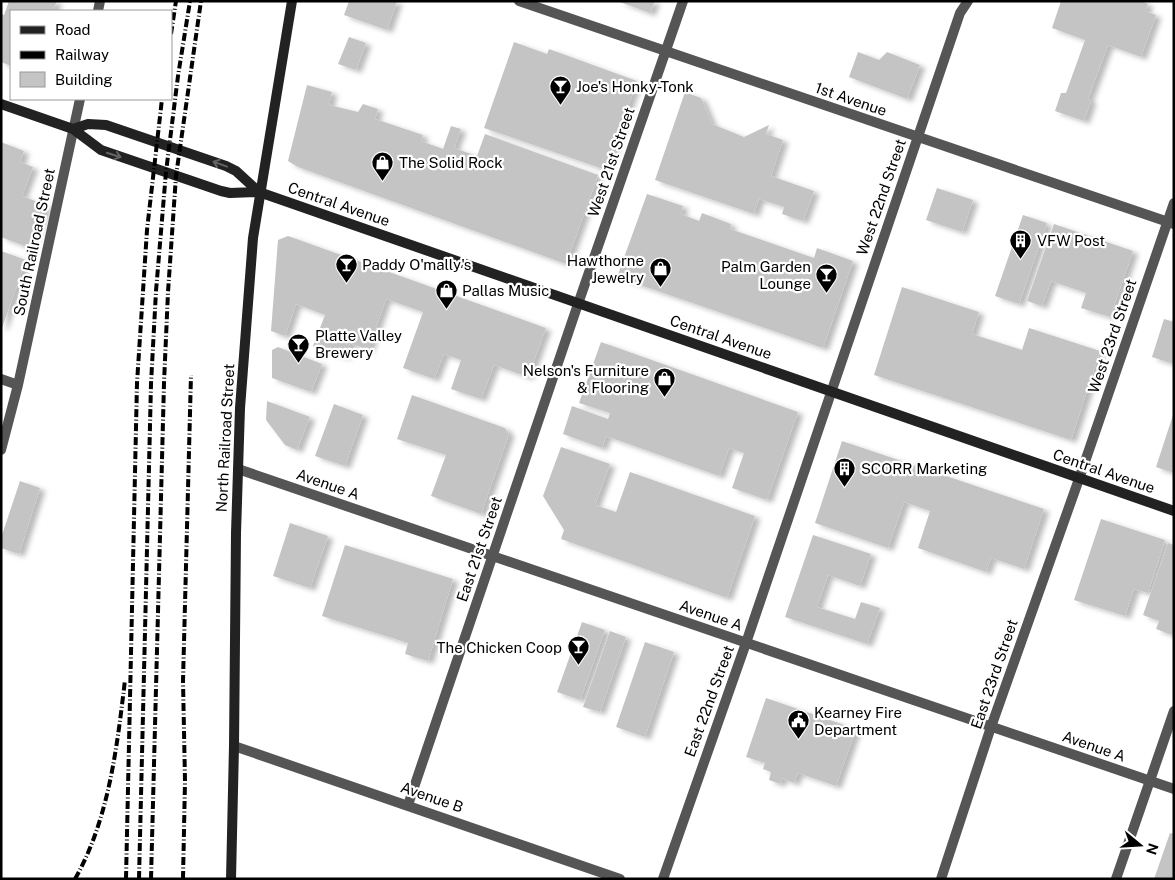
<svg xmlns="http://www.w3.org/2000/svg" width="1175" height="880" viewBox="0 0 1175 880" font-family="'Public Sans',sans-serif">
  <defs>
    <filter id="shadow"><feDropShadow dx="5.5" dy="3" stdDeviation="2.5" flood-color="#0004"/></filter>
  </defs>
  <rect width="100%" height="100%" fill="#fff"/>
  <!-- building -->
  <path fill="#c4c4c4" filter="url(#shadow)" d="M9 1H57L53 11H11V66L1 62V14L4 15Z
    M349 1H397L387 30 344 15Z
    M617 1H655L650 13Z
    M1061 1H1141L1148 4 1145 11 1156 15 1141 57 1108 45 1088 99 1091 101 1084 121 1055 111 1061 93H1066L1085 40 1052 28Z
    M349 37 366 43 356 70 338 64Z
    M514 42 547 54 549 49 637 81 606 170 484 128Z
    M858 52 879 60 887 52 920 65 907 99 849 77Z
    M307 85 332 92 329 105 358 112 363 104 378 109 375 119 423 135 421 141 443 149 451 126 461 129 454 148 477 156 485 134 598 175 566 264 298 167 288 161Z
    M685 92 701 98 712 124 744 137 769 125 766 134 783 140 771 176 814 191 803 221 782 214 784 207 759 199 754 214 655 180Z
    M1 142 24 151 20 162 33 167 22 196 46 205 30 248 1 237Z
    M937 188 973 200 962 232 926 220Z
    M647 194 683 206 681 214 699 221 702 213 731 224 730 229 814 258 817 248 853 261 823 348 617 277Z
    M1023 215 1047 223 1019 304 995 296Z
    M1054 224 1133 251 1110 317 1081 308 1086 293 1051 281 1042 306 1027 301Z
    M288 236 546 328 528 377 494 365 481 399 451 389 461 360 444 354 434 379 403 368 423 312 386 299 368 350 350 343 345 357 313 346 325 315 296 304 285 336 271 331 278 240Z
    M1 251 26 260 2 328H1Z
    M902 287 979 312 972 334 1022 350 1029 328 1100 351 1071 440 874 375Z
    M1164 319 1174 322V364L1152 357Z
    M601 342 798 412 767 500 732 488 744 453 729 448 719 476 606 436 602 448 563 434 572 406 608 419 610 413 579 403Z
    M278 347 322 364 311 392 272 378V350Z
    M412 395 505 428 509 434 481 514 431 496 446 455 397 439Z
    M267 401 310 417 297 450 285 445 266 420Z
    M334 404 363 415 345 466 315 456Z
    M1173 415H1174V473L1156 467Z
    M842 441 1044 509 1024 569 991 558 986 572 918 548 930 511 904 502 888 548 815 523Z
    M561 447 610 464 595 505 616 512 630 472 755 516 727 598 561 539 564 530 543 496Z
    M20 481 40 488 19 554 1 548V538Z
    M1101 519 1165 540 1148 593 1134 589 1125 616 1074 600Z
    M290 523 328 536 310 588 273 576Z
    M813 535 871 554 860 586 828 575 817 607 855 619 861 602 880 608 867 644 785 617Z
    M1168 543 1174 545V629L1172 635 1156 629 1159 621 1143 615Z
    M345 545 453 579 428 661 405 654 408 643 322 616Z
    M582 622 605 630 580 700 557 692Z
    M610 631 626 637 600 712 583 707Z
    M645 642 674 652 645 737 616 727Z
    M766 698 856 729 836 786 798 773 794 783 782 778 780 784 769 780 771 772 763 769 765 763 746 757Z
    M1170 833 1174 834V879H1154Z"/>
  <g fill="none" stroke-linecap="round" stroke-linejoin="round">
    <!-- street -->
    <path stroke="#555" stroke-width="10" d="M519 1 1174 224
      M98 11 100 1
      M1 379 18 385
      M1 450 18 385 80 99
      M238 469 1174 789
      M234 746 620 879
      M408 805 578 304 683 1
      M663 879 746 643 960 13 968 1
      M941 879 991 727 1079 479 1174 203
      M1116 879 1174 711"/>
    <!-- secondary -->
    <path stroke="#222" stroke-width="10" d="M1 104 73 129 101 150 221 191 230 193 259 192 1174 511
      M73 129 88 124 106 125 226 166 236 171 259 192
      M231 879 234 746 236 533 240 408 253 238 292 1"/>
    <!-- rail -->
    <path stroke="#000" stroke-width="4" stroke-dasharray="8 2.5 1 2.5" stroke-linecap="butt" d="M171 34 176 1
      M75 879C109 819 117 747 125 680
      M126 879 137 383 147 230 162 99
      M139 879 151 384 156 291 166 172 178 76 190 1
      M151 879 164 383 168 292 176 176 201 1
      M183 879 185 781 183 681 191 375"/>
  </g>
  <!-- one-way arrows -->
  <defs><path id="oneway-shaft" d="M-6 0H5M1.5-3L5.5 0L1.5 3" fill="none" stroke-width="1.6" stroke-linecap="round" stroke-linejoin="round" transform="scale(1.25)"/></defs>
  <g stroke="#646464">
    <use href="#oneway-shaft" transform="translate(114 155) rotate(18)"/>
    <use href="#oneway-shaft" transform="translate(220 164) rotate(-160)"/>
  </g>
  <!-- icons -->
  <defs>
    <symbol id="bar-pin" viewBox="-11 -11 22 30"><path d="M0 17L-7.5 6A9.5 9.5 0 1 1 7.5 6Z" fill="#000" stroke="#fff"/><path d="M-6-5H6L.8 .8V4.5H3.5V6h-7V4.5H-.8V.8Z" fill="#fff"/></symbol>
    <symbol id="shop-pin" viewBox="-11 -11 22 30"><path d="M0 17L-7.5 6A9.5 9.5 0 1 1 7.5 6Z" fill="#000" stroke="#fff"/><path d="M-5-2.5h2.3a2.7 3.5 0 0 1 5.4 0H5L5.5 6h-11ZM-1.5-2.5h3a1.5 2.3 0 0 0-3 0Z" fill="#fff"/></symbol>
    <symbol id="building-pin" viewBox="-11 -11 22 30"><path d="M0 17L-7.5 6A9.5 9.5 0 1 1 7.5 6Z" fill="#000" stroke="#fff"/><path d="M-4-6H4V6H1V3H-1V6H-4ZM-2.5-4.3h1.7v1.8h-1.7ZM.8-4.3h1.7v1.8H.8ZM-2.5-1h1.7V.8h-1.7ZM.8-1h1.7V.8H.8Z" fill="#fff"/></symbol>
    <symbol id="civic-pin" viewBox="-11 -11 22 30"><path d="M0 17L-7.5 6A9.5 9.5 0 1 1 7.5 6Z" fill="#000" stroke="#fff"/><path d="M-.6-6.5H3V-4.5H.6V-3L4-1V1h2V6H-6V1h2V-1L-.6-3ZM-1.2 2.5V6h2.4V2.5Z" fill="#fff"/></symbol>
  </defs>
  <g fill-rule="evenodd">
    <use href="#bar-pin" x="548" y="74" width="25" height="34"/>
    <use href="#shop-pin" x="370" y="150" width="25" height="34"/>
    <use href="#building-pin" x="1008" y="228" width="25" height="34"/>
    <use href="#bar-pin" x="334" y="252" width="25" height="34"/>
    <use href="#shop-pin" x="648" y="256" width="25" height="34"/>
    <use href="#bar-pin" x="814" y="262" width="25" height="34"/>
    <use href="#shop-pin" x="434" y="278" width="25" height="34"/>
    <use href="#bar-pin" x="286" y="332" width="25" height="34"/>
    <use href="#shop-pin" x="652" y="366" width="25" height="34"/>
    <use href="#building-pin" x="832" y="456" width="25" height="34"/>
    <use href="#bar-pin" x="566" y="634" width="25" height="34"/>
    <use href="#civic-pin" x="786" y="708" width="25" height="34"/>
  </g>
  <g text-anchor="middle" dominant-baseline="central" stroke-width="4.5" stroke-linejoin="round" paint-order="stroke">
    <!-- poi labels -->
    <g font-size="15" fill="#000" stroke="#fff" text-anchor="start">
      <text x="576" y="86">Joe's Honky-Tonk</text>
      <text x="399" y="162">The Solid Rock</text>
      <text x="1037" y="240">VFW Post</text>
      <text x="644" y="260" text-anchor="end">Hawthorne<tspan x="644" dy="17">Jewelry</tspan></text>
      <text x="362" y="264">Paddy O'mally's</text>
      <text x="811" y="266" text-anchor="end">Palm Garden<tspan x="811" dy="17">Lounge</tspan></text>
      <text x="462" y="290">Pallas Music</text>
      <text x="315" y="335">Platte Valley<tspan x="315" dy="17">Brewery</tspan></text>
      <text x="649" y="370" text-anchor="end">Nelson's Furniture<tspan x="649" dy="17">&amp; Flooring</tspan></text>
      <text x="861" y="468">SCORR Marketing</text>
      <text x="562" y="647" text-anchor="end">The Chicken Coop</text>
      <text x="814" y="712">Kearney Fire<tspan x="814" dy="17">Department</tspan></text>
    </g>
    <!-- street labels -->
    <g font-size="15" fill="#000" stroke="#fff">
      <text transform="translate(851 99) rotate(19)">1st Avenue</text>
      <text transform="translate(611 162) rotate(-71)">West 21st Street</text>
      <text transform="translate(881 197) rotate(-71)">West 22nd Street</text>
      <text transform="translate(339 204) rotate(19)">Central Avenue</text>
      <text transform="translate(34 242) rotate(-78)">South Railroad Street</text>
      <text transform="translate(1112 336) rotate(-71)">West 23rd Street</text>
      <text transform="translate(721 337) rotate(19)">Central Avenue</text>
      <text transform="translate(225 438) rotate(-87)">North Railroad Street</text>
      <text transform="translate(1104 471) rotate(19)">Central Avenue</text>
      <text transform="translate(328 484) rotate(19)">Avenue A</text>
      <text transform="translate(479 549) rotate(-71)">East 21st Street</text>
      <text transform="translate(711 615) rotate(19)">Avenue A</text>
      <text transform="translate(994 674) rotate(-71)">East 23rd Street</text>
      <text transform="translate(709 701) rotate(-70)">East 22nd Street</text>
      <text transform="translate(1094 746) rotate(19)">Avenue A</text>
      <text transform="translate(432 797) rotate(19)">Avenue B</text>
    </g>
  </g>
  <!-- border -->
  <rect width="1175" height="880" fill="none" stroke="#000000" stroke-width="5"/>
  <!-- legend -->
  <rect x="10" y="10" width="162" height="90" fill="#ffffff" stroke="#999999"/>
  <rect x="20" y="26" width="25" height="8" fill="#222222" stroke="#999999"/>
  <text x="55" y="35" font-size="15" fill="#000000">Road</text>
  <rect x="20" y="51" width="25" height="8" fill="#000000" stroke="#999999"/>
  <text x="55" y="60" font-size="15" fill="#000000">Railway</text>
  <rect x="20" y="72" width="25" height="15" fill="#c4c4c4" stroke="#999999"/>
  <text x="55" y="85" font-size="15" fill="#000000">Building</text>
  <!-- north arrow -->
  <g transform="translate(1140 845) rotate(108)" stroke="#ffffff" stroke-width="4" paint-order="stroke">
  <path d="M0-4L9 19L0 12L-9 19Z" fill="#000000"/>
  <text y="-8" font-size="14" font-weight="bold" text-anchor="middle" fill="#000000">N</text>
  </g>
</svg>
